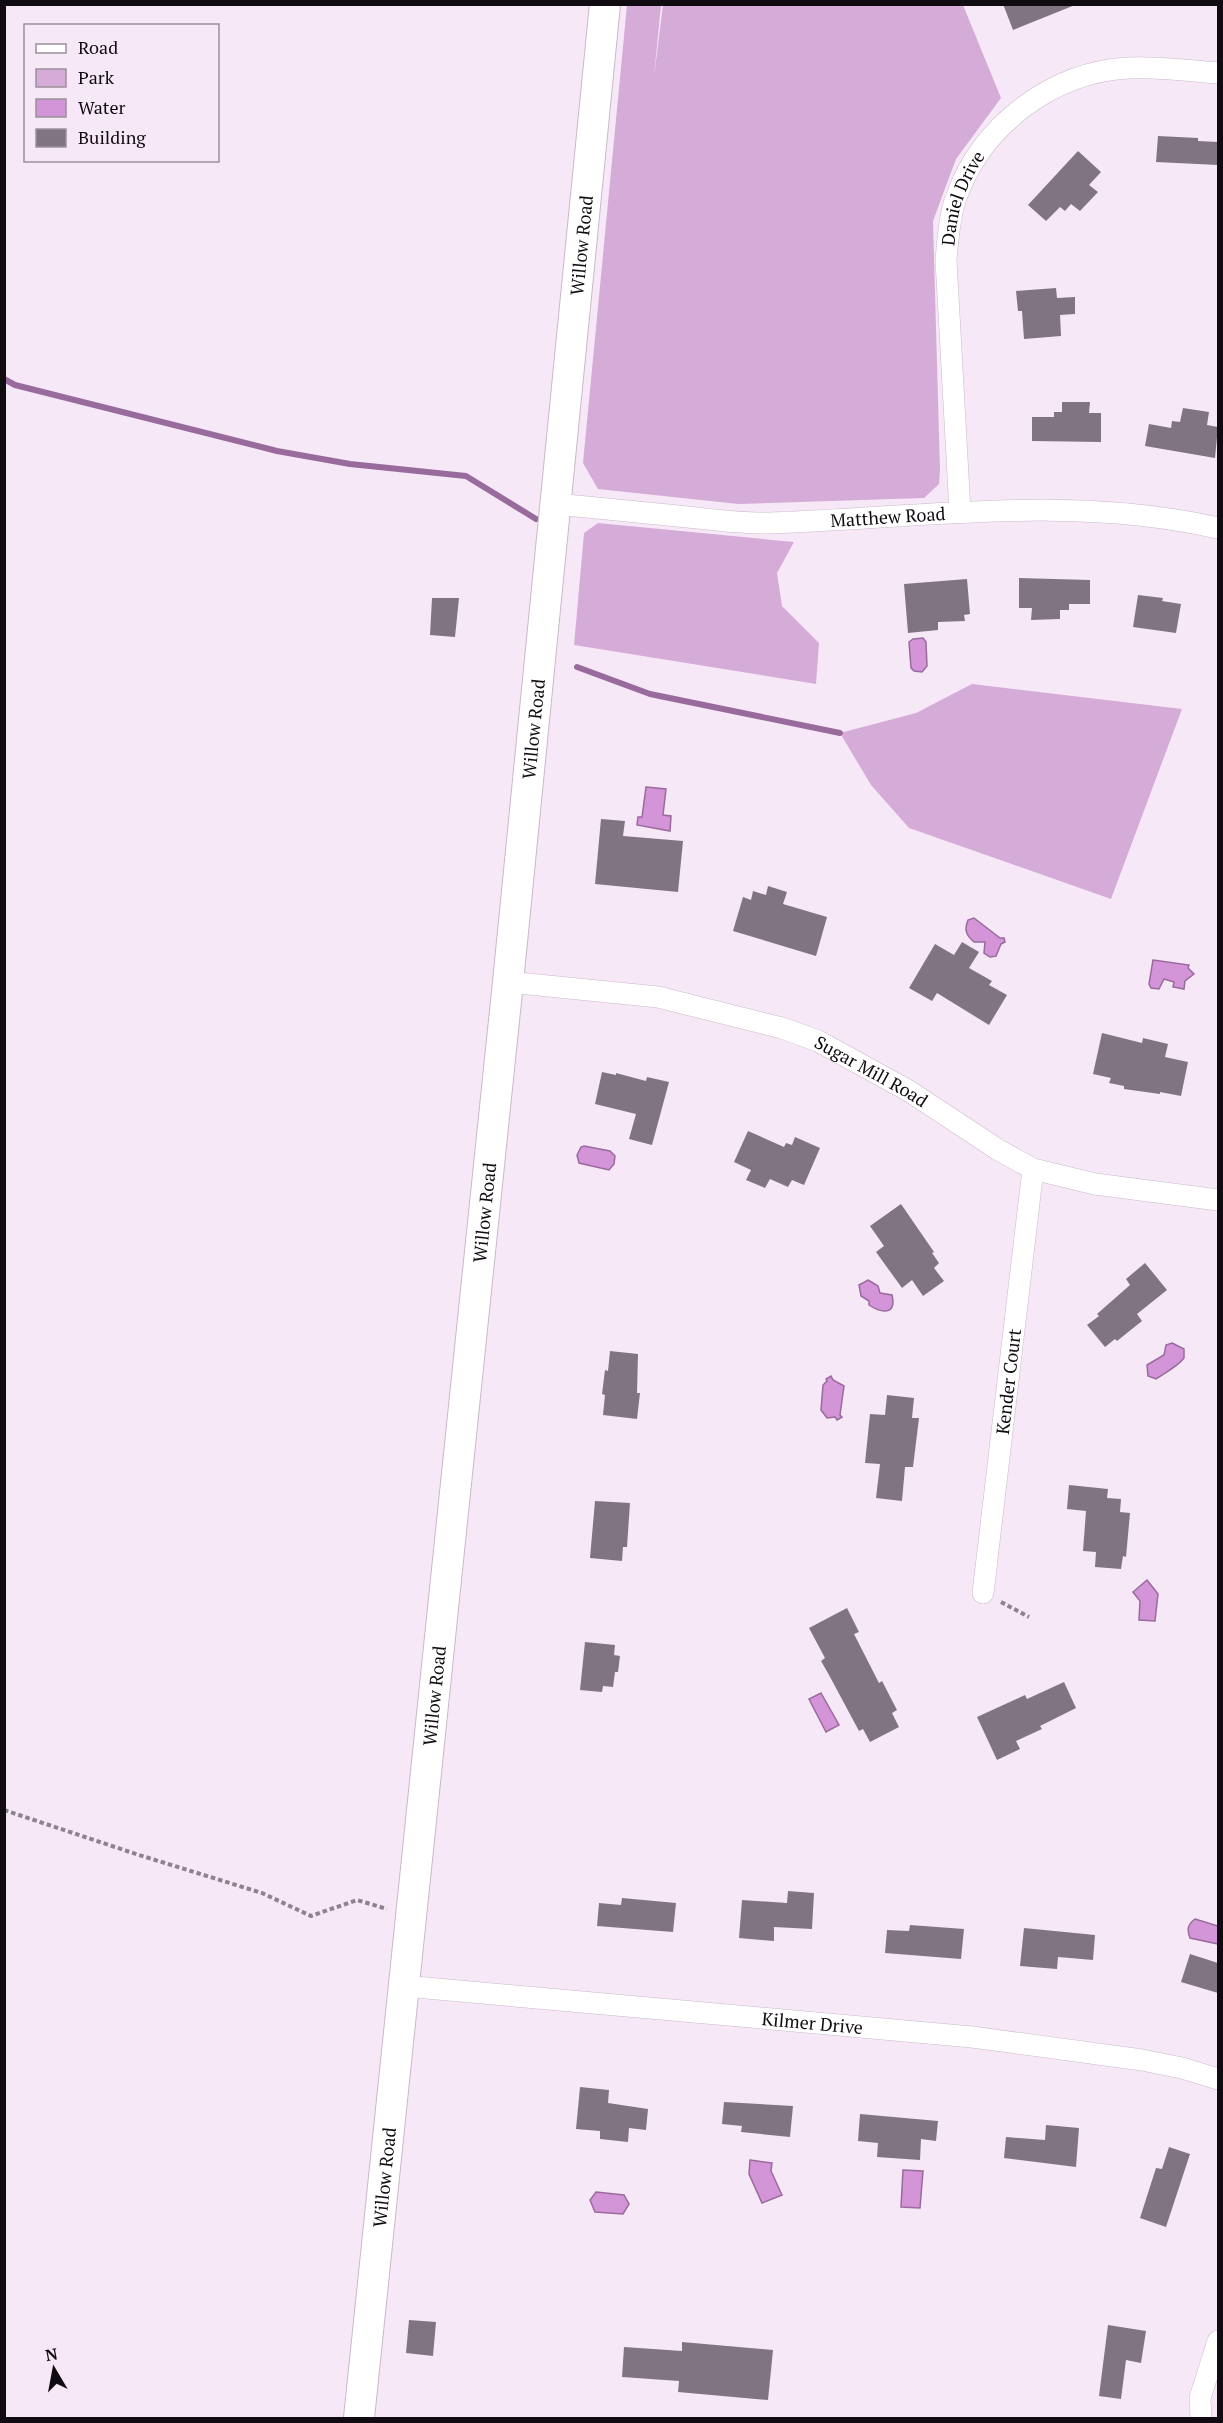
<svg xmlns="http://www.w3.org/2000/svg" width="1223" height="2423" viewBox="0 0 1223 2423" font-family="'PT Serif',serif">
  <rect width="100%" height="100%" fill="#f7e8f8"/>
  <!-- green -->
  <path fill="#d5acd7" d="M627 5H661L654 77 663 5H963L1001 98 956 159 933 221 940 470 939 484 924 498 738 504 598 489 583 463Z
    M598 523 794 542 777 573 782 606 819 643 816 684 574 645 584 533Z
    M972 684 1182 709 1111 899 909 828 871 785 840 733 916 713Z"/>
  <!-- water -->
  <path fill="#d494d8" stroke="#996b9c" stroke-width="1.5" d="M923 638 926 642 927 666 922 672 914 671 911 668 909 642 913 639Z
    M646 787 666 789 663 815 671 816 670 831 637 825 638 817H642Z
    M974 918 1000 938H1004L1005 942 1001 944 996 956 990 957 984 953 985 942H974C966 935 964 930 968 920Z
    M1153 960 1189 965 1188 968 1194 974 1185 981 1184 989 1173 987 1174 982 1164 979 1159 989 1151 988 1149 984Z
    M584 1146 610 1151 615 1156 614 1164 609 1170 579 1163 577 1155 581 1147Z
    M868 1280 878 1286 880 1293 892 1295C897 1316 881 1313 869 1305V1301L861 1296 859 1285Z
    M1172 1343 1184 1349V1358C1177 1367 1166 1372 1156 1379L1148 1376 1147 1365 1164 1355 1166 1345Z
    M831 1376 833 1380 844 1386 840 1415 842 1417 837 1420 835 1417 827 1418 821 1410 823 1385 827 1381 826 1379Z
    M1147 1580 1158 1594 1155 1621 1139 1620 1140 1601 1133 1592Z
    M821 1693 839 1725 826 1732 809 1699Z
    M1195 1919 1218 1926V1944L1190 1938C1187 1930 1187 1925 1195 1919Z
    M750 2160 772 2163 771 2171 782 2195 762 2203 749 2174Z
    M903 2170 923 2171 920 2208 901 2207Z
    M596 2192 624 2195 629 2204 623 2214 595 2212 590 2200Z"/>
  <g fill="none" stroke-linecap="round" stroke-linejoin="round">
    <!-- stream -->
    <path stroke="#996b9c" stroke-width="6" d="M4 379 15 385 277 451 350 464 466 476 536 519
      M577 667 650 694 840 733"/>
  </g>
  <!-- building -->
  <path fill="#817482" d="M1003 4H1075V5L1013 30Z
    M1158 136 1198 138V141L1218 142V165L1156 162Z
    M1078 151 1101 172 1089 185 1098 192 1080 211 1071 204 1065 211 1060 207 1046 221 1028 205Z
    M1056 288 1057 298 1075 297V314L1060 315 1061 336 1024 339 1022 311H1018L1016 291Z
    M1062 402H1090L1089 413H1101V442L1032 441V417H1054V412H1062Z
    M1183 408 1209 412 1207 425 1218 427 1215 458 1145 446 1149 424 1171 428 1172 421 1180 422Z
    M1019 578 1090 580V604H1069V610H1060V619L1031 620 1032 608H1019Z
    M967 579 970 614 964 615 965 621 938 622V630L908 633 904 584Z
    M1138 595 1163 598 1162 601 1181 604 1176 633 1133 627Z
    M432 598H459L455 637 430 635Z
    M601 819 625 821 623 836 683 841 678 892 595 884Z
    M768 886 787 892 783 904 827 917 816 956 733 931 743 897 751 900 753 891 766 895Z
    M962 942 979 952 969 968 992 981 989 985 1007 995 989 1025 937 993 932 1001 909 988 935 944 954 955Z
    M1102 1033 1142 1043 1143 1038 1168 1044 1165 1057 1188 1062 1181 1096 1160 1092V1094L1124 1089V1086L1109 1083 1111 1078 1093 1074Z
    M602 1072 616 1075V1073L646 1081 647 1077 669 1082 652 1145 629 1139 636 1114 595 1104Z
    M748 1131 784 1147 786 1143 792 1145 795 1137 820 1148 804 1185 792 1180 788 1187 770 1179 765 1188 746 1180 751 1170 734 1162Z
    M901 1204 934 1252 932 1253 939 1263 934 1268 944 1281 923 1296 912 1280 902 1288 876 1252 884 1246 870 1226Z
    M1145 1263 1167 1290 1137 1314 1142 1321 1117 1341 1115 1339 1105 1347 1087 1325 1099 1316 1097 1314 1130 1285 1126 1279Z
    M610 1351 638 1354 637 1393H640L637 1419 603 1415 605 1395 602 1394 605 1370 608 1371Z
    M887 1395 914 1398 912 1418H919L913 1467H905L902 1501 876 1498 880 1464 865 1463 870 1414 885 1415Z
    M1069 1485 1108 1489 1107 1498 1121 1499 1120 1512 1130 1513 1126 1557 1123 1556 1121 1569 1095 1567 1096 1552 1083 1551 1086 1511 1067 1509Z
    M595 1501 630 1503 627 1547H623L622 1561 590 1558Z
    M847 1608 859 1632 854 1634 879 1683 882 1681 897 1710 892 1713 899 1727 870 1742 863 1729 859 1731 829 1675 821 1661 825 1658 809 1628Z
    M585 1642 615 1645 614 1655 620 1656 618 1672H615L613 1687 603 1686 602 1692 580 1690Z
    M1064 1682 1076 1708 1040 1726 1042 1729 1016 1741 1020 1749 997 1760 977 1717 1025 1695 1027 1699Z
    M788 1891 814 1893 812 1929 774 1927V1941L739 1938 742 1900 787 1903Z
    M622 1898 676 1903 673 1932 597 1926 599 1903 621 1905Z
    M910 1925 964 1929 961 1959 885 1953 887 1930 909 1931Z
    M1024 1928 1095 1935 1093 1960 1058 1957 1057 1969 1020 1966Z
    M1190 1954 1218 1963V1993L1181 1982Z
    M580 2087 609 2090 608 2103 648 2109 646 2130 629 2128 628 2142 600 2139V2131L576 2129Z
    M724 2102 793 2106 790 2137 741 2132 742 2126 722 2124Z
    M860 2114 938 2121 936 2141 921 2139 920 2160 877 2157 878 2143 858 2141Z
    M1046 2125 1079 2128 1076 2167 1004 2158 1006 2137 1045 2140Z
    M1169 2147 1190 2154 1166 2227 1140 2218 1156 2168 1162 2169Z
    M409 2320 436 2322 433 2356 406 2353Z
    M1108 2325 1146 2331 1141 2363 1126 2360 1121 2399 1099 2396Z
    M682 2342 773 2350 768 2400 678 2392 679 2381 622 2377 624 2347 682 2351Z"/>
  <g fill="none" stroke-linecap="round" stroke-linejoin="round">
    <defs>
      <g id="street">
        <path id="s1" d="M556 504C597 508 638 512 678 516 708 519 739 524 769 523 919 518 1070 494 1218 528"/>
        <path id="s2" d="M960 511 946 260C948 240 949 217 956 198 981 126 1052 72 1128 68 1158 66 1189 71 1218 73"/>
        <path id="s3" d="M508 982 658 997 782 1028 818 1041 909 1091 997 1149 1033 1169 1095 1184 1218 1200"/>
        <path id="s4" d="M983 1593 1033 1169"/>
        <path id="s5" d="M404 1986 972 2037 1142 2060 1182 2068 1218 2079"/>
        <path d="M1201 2418 1200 2398 1218 2341"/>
      </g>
      <g id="secondary">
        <path id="s6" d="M359 2418 508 982 605 4"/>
      </g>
    </defs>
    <!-- street casing -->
    <use href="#street" stroke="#c8bac9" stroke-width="22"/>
    <!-- secondary casing -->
    <use href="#secondary" stroke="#c8bac9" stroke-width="32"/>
    <!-- path -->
    <path stroke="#8d828d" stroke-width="4" stroke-dasharray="4.5 3" stroke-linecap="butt" d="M1001 1602 1029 1617
      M4 1810 139 1855 262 1893 311 1916 357 1900 387 1909"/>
    <!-- street -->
    <use href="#street" stroke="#fff" stroke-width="21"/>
    <!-- secondary -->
    <use href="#secondary" stroke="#fff" stroke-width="30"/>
  </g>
  <g text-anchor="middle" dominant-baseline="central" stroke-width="4.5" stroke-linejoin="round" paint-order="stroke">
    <!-- street labels -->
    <g font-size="18" fill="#100b10" stroke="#f7e8f8">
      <text stroke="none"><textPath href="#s2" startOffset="316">Daniel Drive</textPath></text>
      <text stroke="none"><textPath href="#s6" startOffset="2184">Willow Road</textPath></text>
      <text stroke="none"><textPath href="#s1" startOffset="333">Matthew Road</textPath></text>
      <text stroke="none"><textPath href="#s6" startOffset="1698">Willow Road</textPath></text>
      <text stroke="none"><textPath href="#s3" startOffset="378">Sugar Mill Road</textPath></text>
      <text stroke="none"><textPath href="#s6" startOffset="1212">Willow Road</textPath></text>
      <text stroke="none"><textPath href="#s4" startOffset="213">Kender Court</textPath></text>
      <text stroke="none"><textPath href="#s6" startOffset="726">Willow Road</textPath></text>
      <text stroke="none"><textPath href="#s5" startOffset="410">Kilmer Drive</textPath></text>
      <text stroke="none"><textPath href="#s6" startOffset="242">Willow Road</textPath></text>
    </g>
  </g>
  <!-- border -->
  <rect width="1223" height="2423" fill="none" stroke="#100b10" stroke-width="12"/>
  <!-- legend -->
  <rect x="24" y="24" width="195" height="138" fill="#f7e8f8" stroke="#9b909b" stroke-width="1.5"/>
  <rect x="36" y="44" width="30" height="9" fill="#ffffff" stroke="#9b909b" stroke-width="1.5"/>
  <text x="78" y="54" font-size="18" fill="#100b10">Road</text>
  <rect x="36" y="69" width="30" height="18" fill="#d5acd7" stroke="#9b909b" stroke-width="1.5"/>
  <text x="78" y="84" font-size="18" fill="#100b10">Park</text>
  <rect x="36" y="99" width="30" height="18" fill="#d494d8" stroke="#9b909b" stroke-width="1.5"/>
  <text x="78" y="114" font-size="18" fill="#100b10">Water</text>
  <rect x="36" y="129" width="30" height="18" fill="#817482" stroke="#9b909b" stroke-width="1.5"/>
  <text x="78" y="144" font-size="18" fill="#100b10">Building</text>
  <!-- north arrow -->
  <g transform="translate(54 2369) rotate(350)" stroke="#f7e8f8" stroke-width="4.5" paint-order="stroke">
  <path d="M0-4.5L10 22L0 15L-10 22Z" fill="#100b10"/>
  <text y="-9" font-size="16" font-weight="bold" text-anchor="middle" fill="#100b10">N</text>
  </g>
</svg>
